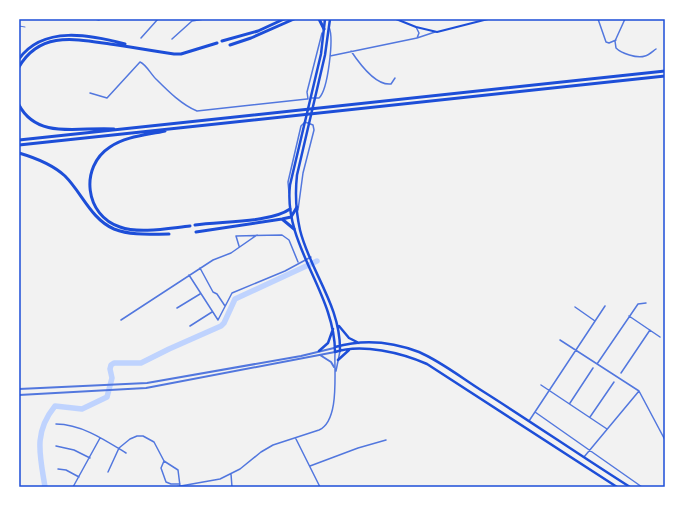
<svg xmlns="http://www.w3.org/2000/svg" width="684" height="506" viewBox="0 0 684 506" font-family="Signika,sans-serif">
  <rect width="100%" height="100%" fill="#f2f2f2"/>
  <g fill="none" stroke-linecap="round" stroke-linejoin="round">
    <!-- river -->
    <path stroke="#bfd3fe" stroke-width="5.5" d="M45 487C40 455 33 433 55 406L82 409 107 397 112 378 110 369 111 365 114 363H141L169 349 221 326 224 323 235 299 317 261"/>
    <!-- service -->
    <path stroke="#5277de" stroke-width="1" d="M19 26 25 27"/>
    <!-- minor -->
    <path stroke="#5277de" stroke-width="1.5" d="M95 19 99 20
      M598 19 606 42 609 43 616 40
      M625 19 615 41 616 48C621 53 637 59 645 56 649 55 653 51 656 49
      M416 27 419 33 417 38
      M141 38 158 19
      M172 39 192 21 204 19
      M351 51C359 63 375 86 391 84L395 78
      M330 56 417 38 435 32
      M90 93 107 98 140 62C147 65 151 75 157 80 168 91 182 105 197 111L307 99
      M312 98H319C328 90 334 38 329 27
      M308 99 307 92 322 33
      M289 193 288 182 301 126 305 122 313 125 314 130 303 173 298 210
      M239 246 236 236 282 235 289 240 298 262
      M200 268 213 292 217 294 225 306
      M189 275 218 320 232 293 285 271 311 257
      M575 307 595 321
      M177 308 200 294
      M629 316 660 337
      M121 320 213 260 231 253 257 235
      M190 326 212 312
      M560 340 639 391 665 440
      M597 364 638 304 646 303
      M336 371 340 351
      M621 373 650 330
      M541 385 607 429
      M570 403 593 368
      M535 412 642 487
      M590 417 614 382
      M529 421 605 306
      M56 424C81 424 105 440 126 453
      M296 439 320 487
      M56 446 74 450 90 458
      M584 457 639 391
      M164 461 161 468 166 482 171 484H180
      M310 466 358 448 386 440
      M58 469 66 470 79 477
      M108 472 119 448 130 439 137 436H143L154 442 164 461 178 470 180 486
      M231 474 232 487
      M73 487 100 438
      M175 487 220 479 240 469 261 452 273 445 319 430C340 421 334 372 335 353"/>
    <!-- tertiary -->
    <path stroke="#5277de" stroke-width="2" d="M320 355 331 362 334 367
      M19 389 147 383 301 356 334 348
      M19 395 146 388 335 352"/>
    <!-- secondary -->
    <path stroke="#1d4ed8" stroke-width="2" d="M396 19 416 27 437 32 488 19"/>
    <!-- primary -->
    <path stroke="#1d4ed8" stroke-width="2.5" d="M325 19 321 54 290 185C283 245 335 293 335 352 362 343 402 353 427 364L617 487
      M330 19 325 55 297 175C295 193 296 212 300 230 310 271 341 306 340 351
      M339 326 349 338 359 343
      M335 347C363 339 393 342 419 352 442 362 463 379 484 392 533 423 581 456 630 487
      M319 351 328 343 333 329
      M338 360 349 350"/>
    <!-- motorway -->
    <path stroke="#1d4ed8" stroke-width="3" d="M319 19 324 29
      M222 41 258 31 284 19
      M230 45 251 38 294 19
      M19 59C43 25 91 35 125 44
      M19 67C40 31 75 39 110 44 131 47 152 51 174 54H181L217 43
      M19 105C38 141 82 126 114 129
      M165 131C147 135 126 136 110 147 79 167 85 216 120 227 139 234 170 228 190 226
      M19 140 665 71
      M19 145 665 76
      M19 153C36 158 52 164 65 176 82 193 91 219 114 229 132 236 151 234 169 234
      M282 219 294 229
      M195 225C221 221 270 223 290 209
      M196 232 282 219 291 217 297 207"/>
  </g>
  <!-- border -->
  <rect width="684" height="506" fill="none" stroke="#ffffff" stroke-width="40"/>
  <rect x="20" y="20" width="644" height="466" fill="none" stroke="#1d4ed8" stroke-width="1.5"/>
</svg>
